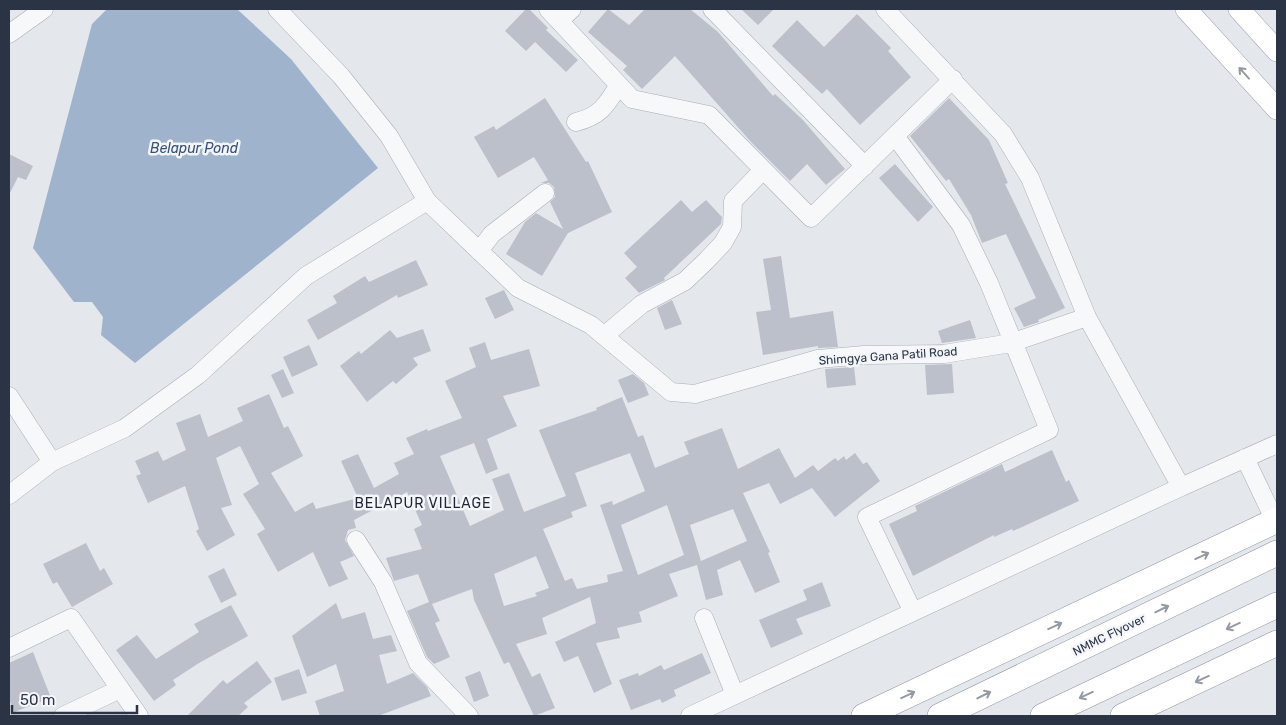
<svg xmlns="http://www.w3.org/2000/svg" width="1286" height="725" viewBox="0 0 1286 725" font-family="Rubik,sans-serif">
  <rect width="100%" height="100%" fill="#e4e7ec"/>
  <!-- water -->
  <path fill="#9fb4cc" d="M107 9H237L291 59 378 168 135 363 101 335 103 317 92 302H74L33 248 92 24Z"/>
  <!-- building -->
  <path fill="#bbc0ca" fill-rule="evenodd" d="M526 9H529L548 28 546 30 578 60 566 72 535 42 526 51 505 31Z
    M608 9 629 25 645 9H690L718 32 773 96 775 94 803 120 845 169 826 185 807 164 790 181 751 142 675 56 642 89 623 70 627 66 588 32Z
    M741 9H774L758 25Z
    M857 14 891 48 888 51 911 77 860 125 827 89 822 94 772 46 797 20 824 47Z
    M545 98 586 162 588 161 612 212 568 233 542 276 506 254 525 222 536 213 563 229 550 202 555 197 554 187 549 183H541L548 180 534 157 498 178 474 137 494 126 496 130Z
    M949 98 989 140 1008 183 1005 184 1065 308 1038 320 1039 322 1024 327 1014 308 1036 298 1006 234 982 243 971 215 949 179 946 181 910 136Z
    M9 154 33 166 26 180 18 177 9 195Z
    M895 164 933 207 918 222 879 178Z
    M681 200 692 212 706 200 722 217 721 224 664 278 665 280 639 293 625 278 637 267 624 253Z
    M781 256 790 318 833 311 838 347 818 348V346L763 355 756 312 771 310 763 259Z
    M416 260 428 285 398 298 397 295 318 340 307 320 337 303 333 296 365 276 369 282Z
    M504 290 514 310 495 319 485 298Z
    M672 300 682 324 665 330 657 308Z
    M970 320 976 338 942 343 938 331Z
    M423 329 431 351 413 358 418 365 396 384 393 381 367 402 340 366 359 351 361 354 390 330 397 338Z
    M485 342 491 360 529 349 540 386 503 396 517 426 487 439 498 469 486 474 474 443 440 456 470 526 504 510 492 479 509 473 524 512 566 496 539 430 597 410 596 408 622 397 638 437 643 435 655 468 689 454 684 442 722 428 738 469 779 448 795 478 813 465 818 471 835 458 838 461 844 456 846 460 855 453 863 464 867 462 880 481 835 517 812 488 780 504 769 483 743 493 770 552 768 553 780 582 755 593 740 560 717 570 723 595 706 600 697 565 669 574 678 596 639 612 642 622 617 628 620 638 596 643 612 684 594 693 578 656 564 662 555 642 596 623 590 597 542 618 547 634 516 644 532 677 540 673 555 708 534 716 509 662 504 664 474 600 472 589 432 604 440 621 435 623 450 657 434 664 427 657 407 611 429 602 418 574 394 581 386 558 422 549 414 529 422 525 407 492 354 520 356 528 348 530 345 540 354 556 340 562 348 579 329 587 313 552 278 572 257 534 265 529 243 494 259 484 240 446 216 458 232 505 221 508 235 535 207 551 196 531 199 529 185 486 148 503 136 476 141 474 135 461 158 451 163 461 186 450 176 423 200 414 208 437 243 421 237 408 269 394 284 428 288 426 303 456 271 473 295 512 313 502 316 509 358 498 341 461 358 454 374 488 399 474 394 463 414 454 406 438 427 429 428 431 462 418 445 381 476 367 469 348ZM630 453 645 491 613 505 612 501 600 505 623 571 607 575 608 582 577 589 572 578 565 581 543 529 573 517 571 512 587 506 575 473ZM667 505 684 555 638 575 621 525ZM733 509 747 541 701 561 690 525ZM536 556 549 588 535 593 537 596 504 606 494 574Z
    M309 345 318 365 292 377 283 357Z
    M952 364 954 393 927 395 925 365Z
    M854 367 856 385 827 388 825 369Z
    M283 369 294 393 282 398 271 375Z
    M633 374 644 383 649 395 628 403 618 380Z
    M1052 450 1066 482 1069 480 1079 501 1013 531 1012 529 994 537V535L913 576 889 524 917 511 915 506 1002 464 1005 472Z
    M86 543 100 571 104 568 113 584 72 607 57 582 53 584 43 564Z
    M224 568 237 595 221 603 208 576Z
    M822 582 831 606 796 619 803 634 771 648 759 620 807 600 803 590Z
    M336 603 342 619 365 612 373 639 391 635 397 651 379 655 387 684 413 673 427 687 431 696 378 716H320L315 701 344 691 336 664 307 677 292 636Z
    M231 605 248 636 199 663 173 680 176 685 154 701 116 650 137 635 156 659 199 632 194 624Z
    M33 652 51 698 14 712 9 699V663Z
    M702 653 711 673 674 690 676 696 662 703 660 699 631 710 619 680 638 673 639 676 661 665 664 670Z
    M257 661 272 682 244 703 248 707 238 716H187L223 680 227 684Z
    M299 669 307 693 282 701 274 678Z
    M480 671 489 696 474 702 465 677Z"/>
  <g fill="none" stroke-linecap="round" stroke-linejoin="round">
    <defs>
      <path id="minor" d="M277 9 341 76 389 136 427 201 518 288 591 325 671 392 695 394 818 359 864 355 944 354 1011 343 1087 317
        M548 9 632 99 709 115 811 218 953 79
        M712 9 865 166
        M885 9 1003 134 1030 178 1087 317 1181 487 1277 444
        M559 21 572 9
        M9 34 44 9
        M576 122C600 116 606 106 619 85
        M895 136 961 225 989 283 1049 430 867 517 913 612
        M479 251 492 234 545 193
        M605 335 642 304 685 281 706 261 723 243 732 227 733 201 763 170
        M9 396 52 462
        M1245 458 1275 521
        M9 495 52 462 125 428 198 375 306 276 427 201
        M356 540 383 582 418 663 469 716
        M704 618 735 695
        M9 648 71 618 139 716
        M63 716 120 689
        M690 716 1181 487"/>
      <path id="major" d="M1186 9 1277 109
        M1239 9 1277 51"/>
      <path id="highway" d="M864 716 1277 520
        M940 716 1277 553
        M1043 716 1277 605
        M1123 716 1277 643"/>
    </defs>
    <!-- minor casing -->
    <use href="#minor" stroke="#a9aeb7" stroke-width="19"/>
    <!-- major casing -->
    <use href="#major" stroke="#a3abb8" stroke-width="22"/>
    <!-- highway casing -->
    <use href="#highway" stroke="#8b94a3" stroke-width="26"/>
    <!-- minor -->
    <use href="#minor" stroke="#f7f8fa" stroke-width="18"/>
    <!-- major -->
    <use href="#major" stroke="#fff" stroke-width="21"/>
    <!-- highway -->
    <use href="#highway" stroke="#fff" stroke-width="25"/>
  </g>
  <!-- one-way arrows -->
  <defs><path id="oneway-shaft" d="M-6 0H5M1.5-3L5.5 0L1.5 3" fill="none" stroke-width="1.6" stroke-linecap="round" stroke-linejoin="round" transform="scale(1.25)"/></defs>
  <g stroke="#959aa2">
    <use href="#oneway-shaft" transform="translate(1244 73) rotate(-132)"/>
    <use href="#oneway-shaft" transform="translate(1202 556) rotate(-25)"/>
    <use href="#oneway-shaft" transform="translate(1162 609) rotate(-26)"/>
    <use href="#oneway-shaft" transform="translate(1055 626) rotate(-25)"/>
    <use href="#oneway-shaft" transform="translate(1233 626) rotate(155)"/>
    <use href="#oneway-shaft" transform="translate(1202 679) rotate(155)"/>
    <use href="#oneway-shaft" transform="translate(908 695) rotate(-25)"/>
    <use href="#oneway-shaft" transform="translate(984 695) rotate(-26)"/>
    <use href="#oneway-shaft" transform="translate(1086 695) rotate(155)"/>
  </g>
  <g text-anchor="middle" dominant-baseline="central" stroke-width="5" stroke-linejoin="round" paint-order="stroke">
    <!-- street labels -->
    <g font-size="12" fill="#2b3445" stroke="#f4f6f9">
      <text transform="translate(888 356) rotate(-4)">Shimgya Gana Patil Road</text>
      <text transform="translate(1109 635) rotate(-26)">NMMC Flyover</text>
    </g>
    <!-- water labels -->
    <g font-size="14" font-style="italic" fill="#34527a" stroke="#f4f6f9">
      <text x="194" y="148">Belapur Pond</text>
    </g>
    <!-- neighbourhood labels -->
    <g font-size="14" letter-spacing="1" fill="#1d2536" stroke="#f4f6f9">
      <text x="423" y="503">BELAPUR VILLAGE</text>
    </g>
  </g>
  <!-- border -->
  <rect width="1286" height="725" fill="none" stroke="#2b3445" stroke-width="20"/>
  <!-- scale -->
  <path d="M12 705v8h125v-8" fill="none" stroke="#2b3445" stroke-width="2.5"/>
  <text x="20" y="705" font-size="15" fill="#2b3445" stroke="#f4f6f9" stroke-width="4" paint-order="stroke">50 m</text>
</svg>
